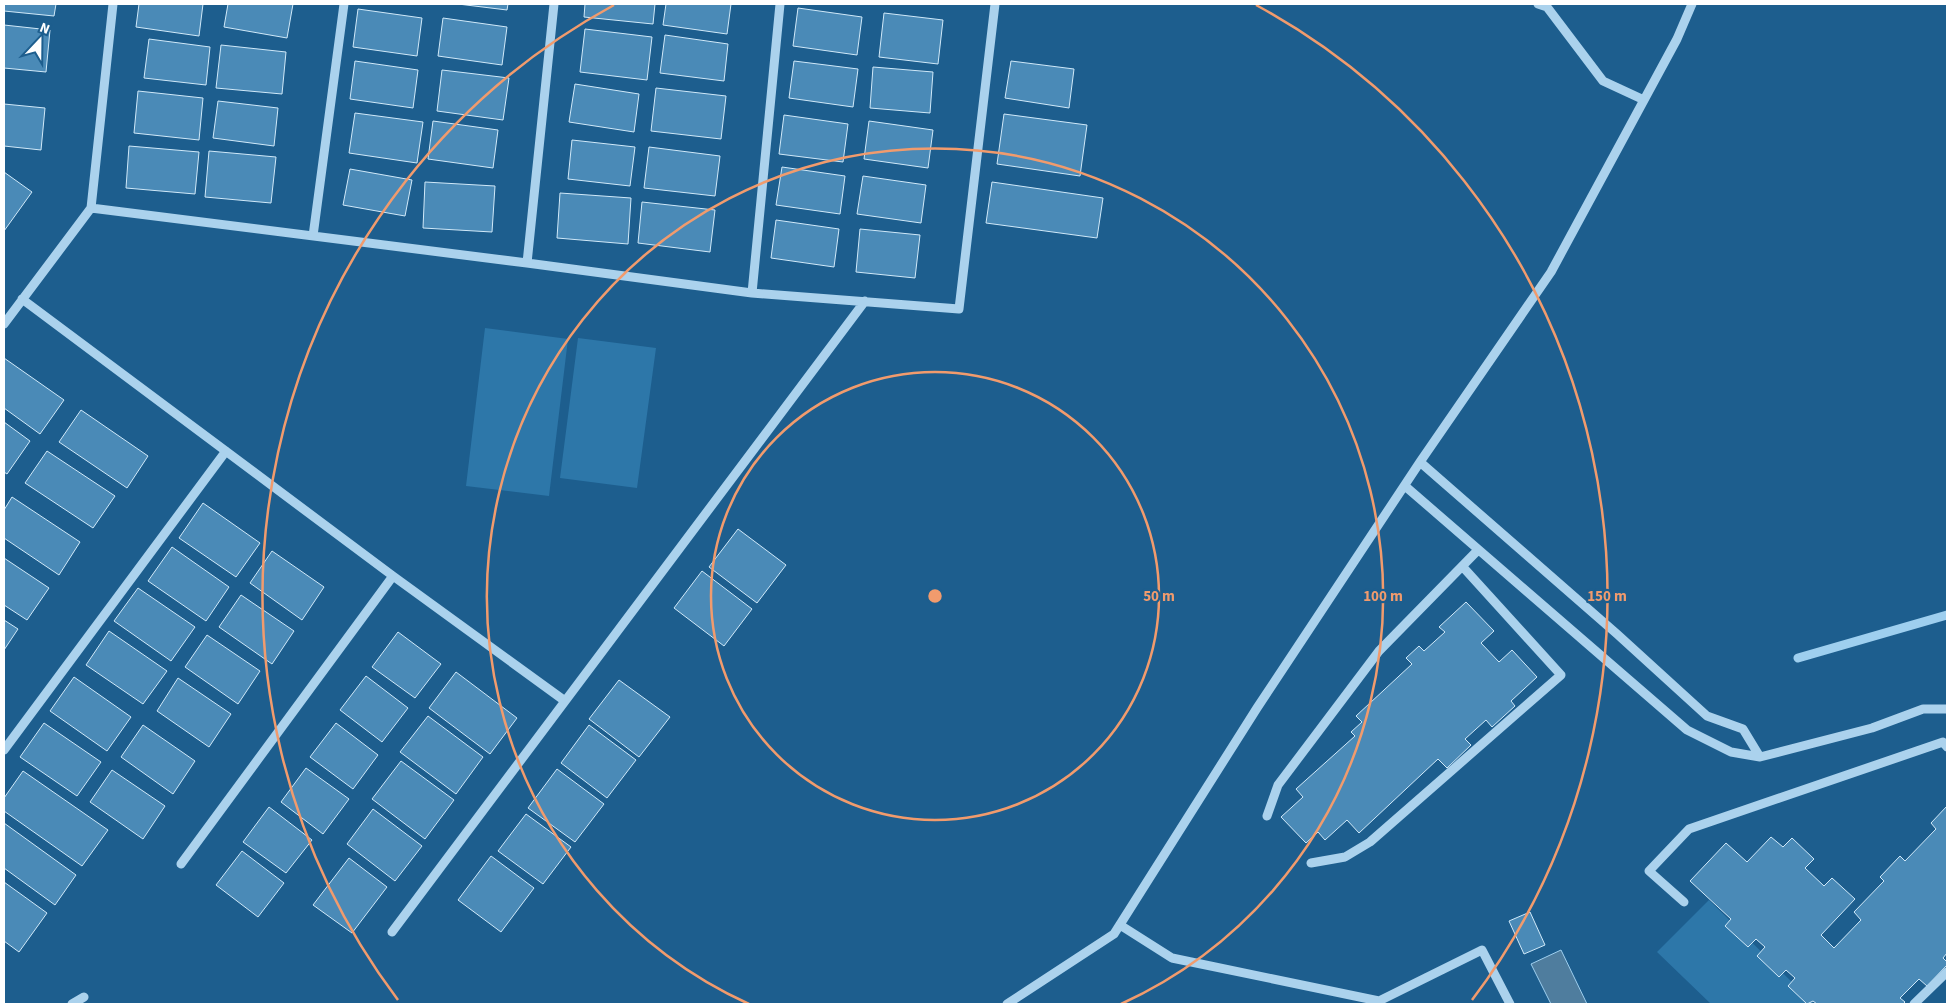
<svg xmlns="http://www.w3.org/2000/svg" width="1951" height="1008" viewBox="0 0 1951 1008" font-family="'Source Sans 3',sans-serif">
  <rect width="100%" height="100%" fill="#1d5e8e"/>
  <!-- green -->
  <path fill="#2d77a9" d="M485 328 568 339 549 496 466 486Z
    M578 338 656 348 637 488 560 478Z
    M1709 900 1814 1004H1711L1657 952Z"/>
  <!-- water -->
  <path fill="#4f7d9e" stroke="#9ecfef" d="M1561 950 1587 1004H1551L1531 964Z"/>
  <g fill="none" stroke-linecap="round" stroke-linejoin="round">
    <!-- stream -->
    <path stroke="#9ecfef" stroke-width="9" d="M1798 658 1947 615"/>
  </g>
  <!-- building -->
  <path fill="#4a8ab7" stroke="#d0e9f9" d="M4 4H56L54 16 4 11Z
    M139 4H203L199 36 136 27Z
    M228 4H293L287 38 224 27Z
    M458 4H508L507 10Z
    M585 4H655L653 24 584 17Z
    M666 4H731L727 34 663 25Z
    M798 8 862 17 857 55 793 46Z
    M358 9 422 18 417 56 353 47Z
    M884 13 943 20 938 64 879 57Z
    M443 18 507 27 502 65 438 56Z
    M4 25 50 30 46 72 4 68Z
    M585 29 652 37 647 80 580 72Z
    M665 35 728 44 724 81 660 73Z
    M149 39 210 47 206 85 144 78Z
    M221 45 286 52 282 94 216 88Z
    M355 61 418 70 413 108 350 99Z
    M794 61 858 69 853 107 789 98Z
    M1011 61 1074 69 1069 108 1005 98Z
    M873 67 933 72 930 113 870 108Z
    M442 70 509 78 503 120 437 111Z
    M575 84 639 94 634 132 569 122Z
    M656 88 726 96 721 139 651 131Z
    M138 91 203 98 199 140 134 133Z
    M218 101 278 108 274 146 213 138Z
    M4 104 45 108 41 150 4 146Z
    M355 113 423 122 417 163 349 153Z
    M1004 114 1087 125 1080 176 997 164Z
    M784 115 848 124 843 162 779 154Z
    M433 121 498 130 493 168 428 159Z
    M869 121 933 130 928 168 864 159Z
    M572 140 635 147 630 186 568 179Z
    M129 146 199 152 195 194 126 188Z
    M649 147 720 156 715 196 644 188Z
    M209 151 276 157 271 203 205 197Z
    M782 167 845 176 840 214 776 205Z
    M350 169 412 180 405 216 343 205Z
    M4 172 32 192 4 231Z
    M863 176 926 185 921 223 857 214Z
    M425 182 495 186 492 232 423 228Z
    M992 182 1103 198 1097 238 986 223Z
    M560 193 631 198 628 244 557 238Z
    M642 202 715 210 710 252 638 243Z
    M776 220 839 229 834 267 771 258Z
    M860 229 920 235 915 278 856 272Z
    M4 358 64 400 40 434 4 408Z
    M81 410 148 456 127 488 59 442Z
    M4 422 30 441 7 474 4 472Z
    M47 451 115 496 93 528 25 483Z
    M12 497 80 542 59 575 4 538V510Z
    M203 503 260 543 236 577 179 538Z
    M738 529 786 565 757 603 709 567Z
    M172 547 229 587 206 621 148 581Z
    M272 551 324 587 302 620 250 583Z
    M4 558 49 588 27 620 4 605Z
    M702 571 752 609 724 646 674 608Z
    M138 588 195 627 171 661 114 621Z
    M241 595 294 631 272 664 219 627Z
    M1466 602 1494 631 1481 643 1499 662 1512 650 1537 677 1511 701 1515 706 1492 727 1486 720 1465 739 1471 745 1447 768 1438 759 1359 833 1347 820 1325 840 1318 832 1306 843 1281 817 1303 797 1296 789 1355 736 1351 732 1362 722 1356 716 1412 664 1406 658 1419 646 1424 651 1445 632 1439 627Z
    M4 620 18 629 4 650Z
    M109 631 167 671 143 704 86 665Z
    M398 632 441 664 415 698 372 667Z
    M207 635 260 671 238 704 185 667Z
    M456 672 517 718 490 754 429 708Z
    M366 676 408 708 382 742 340 710Z
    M74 677 131 717 107 751 50 711Z
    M178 678 231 714 209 747 157 711Z
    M619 680 670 717 639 757 589 719Z
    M428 716 483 757 456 794 400 752Z
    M44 723 101 762 77 796 20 757Z
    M336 723 378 755 353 789 310 757Z
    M143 725 195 761 173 794 121 757Z
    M589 725 636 760 607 798 561 763Z
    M401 761 454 800 425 839 372 799Z
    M306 768 349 799 323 834 281 802Z
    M557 769 604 804 575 842 528 808Z
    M112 770 165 806 143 839 90 802Z
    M23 771 108 830 82 866 4 811V798Z
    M1947 806V953L1943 958 1947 962V965L1927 986 1919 979 1900 998 1905 1002 1903 1004H1817L1813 1001 1807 1004 1788 986 1795 978 1786 970 1779 977 1757 956 1765 947 1756 939 1748 947 1725 926 1731 919 1690 881 1726 843 1747 862 1771 837 1783 847 1792 838 1814 859 1805 868 1824 886 1832 878 1855 899 1821 935 1834 948 1861 920 1854 912 1884 881 1880 877 1900 856 1905 861 1936 829 1931 823Z
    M269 807 312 840 286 873 243 842Z
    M373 809 422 846 395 881 347 844Z
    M526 814 571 847 543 884 498 851Z
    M4 823 76 875 55 905 4 868Z
    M242 851 284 883 258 917 216 885Z
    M491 856 534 888 501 932 458 900Z
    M349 858 387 887 352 933 313 905Z
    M4 882 47 913 19 952 4 941Z
    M1530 912 1545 945 1524 954 1509 921Z"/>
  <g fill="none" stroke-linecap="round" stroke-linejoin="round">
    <!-- minor -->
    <path stroke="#abd2ed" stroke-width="9" d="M554 4 527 263 752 293 959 309 995 4
      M1538 4 1547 7 1603 81 1644 100
      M91 208 527 263
      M313 236 344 4
      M752 293 780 4
      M22 299 393 576 565 701
      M4 324 91 208 113 4
      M1405 486 1687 730 1731 752 1760 757 1743 729 1707 716 1617 634 1420 462
      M4 750 226 451
      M1760 757 1872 728 1923 709H1947
      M1267 816 1278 785 1379 651 1478 550
      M1311 863 1345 857 1370 842 1561 675 1462 566
      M181 864 393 576
      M1684 902 1649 871 1689 829 1943 742 1947 747
      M1120 925 1172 958 1379 1001 1482 950 1510 1004
      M392 932 865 301
      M72 1004 84 997
      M1007 1004 1114 934 1257 708 1420 462 1551 272 1677 39 1692 4
      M1914 1004 1947 972"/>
  </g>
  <!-- distance rings -->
  <g fill="none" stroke="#f19b6d" stroke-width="2.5">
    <circle cx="935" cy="596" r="224"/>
    <path d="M749 1004A448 448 0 1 1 1121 1004"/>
    <path d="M398 1000A672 672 0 0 1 614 5M1256 5A672 672 0 0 1 1472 1000"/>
  </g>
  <circle cx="935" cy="596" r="8" fill="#f19b6d" stroke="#1d5e8e" stroke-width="2.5"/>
  <g font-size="15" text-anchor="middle" font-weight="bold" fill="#f19b6d" stroke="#1d5e8e" stroke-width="4.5" stroke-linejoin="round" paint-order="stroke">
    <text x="1159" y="601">50 m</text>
    <text x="1383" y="601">100 m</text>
    <text x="1607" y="601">150 m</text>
  </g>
  <!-- border -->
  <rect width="1951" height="1008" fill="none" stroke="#ffffff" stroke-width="10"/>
  <!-- north arrow -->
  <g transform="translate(40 40) rotate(22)" stroke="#1d5e8e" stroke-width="4" paint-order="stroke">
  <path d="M0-4L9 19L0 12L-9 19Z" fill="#ffffff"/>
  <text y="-8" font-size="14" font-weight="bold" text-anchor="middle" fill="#ffffff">N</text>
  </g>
</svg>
